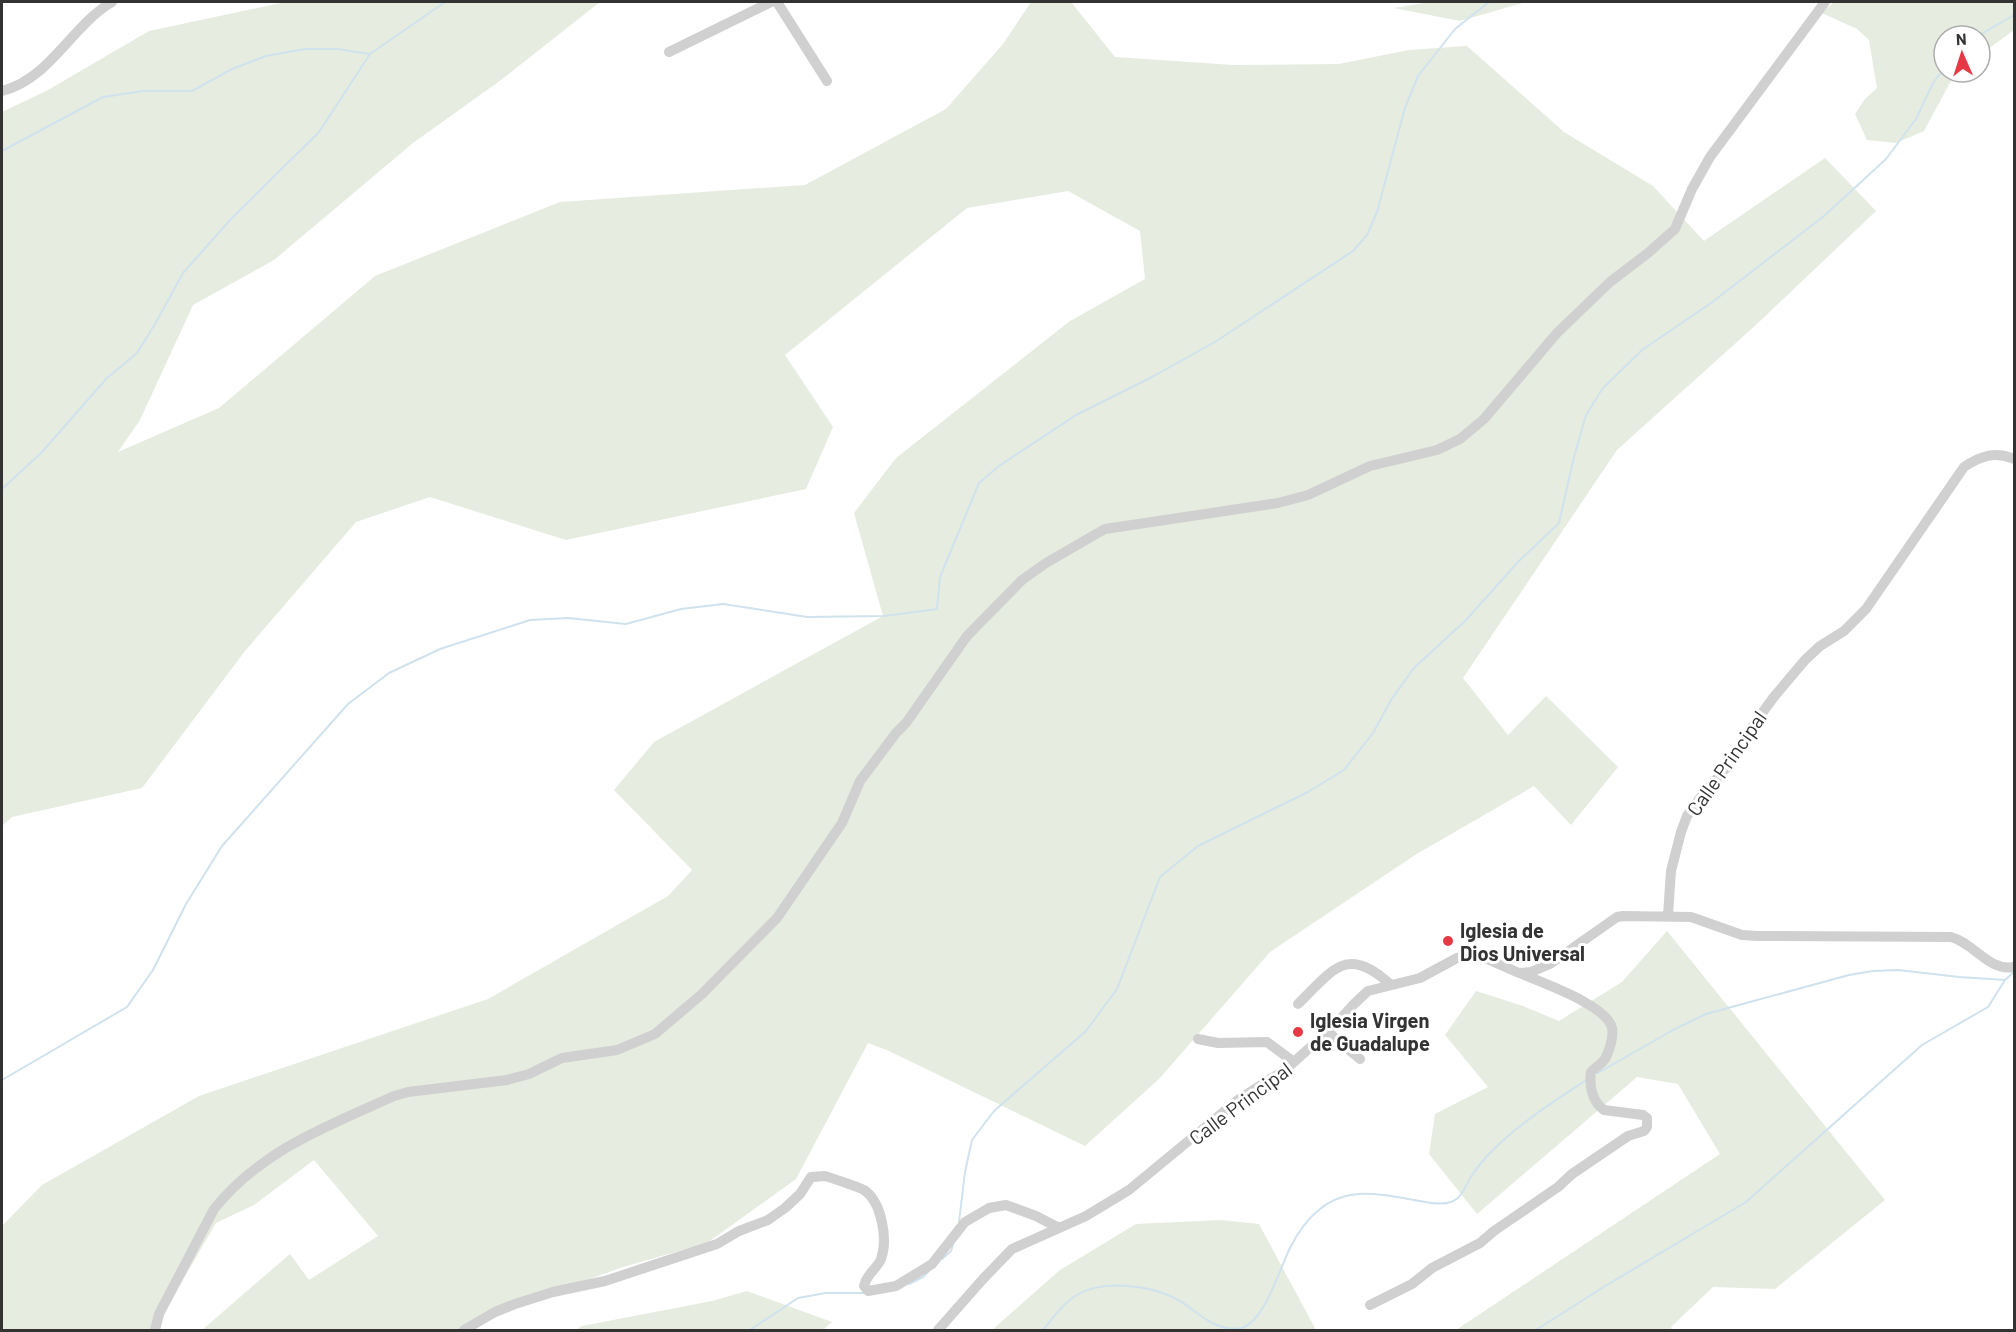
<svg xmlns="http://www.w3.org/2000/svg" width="2016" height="1332" viewBox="0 0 2016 1332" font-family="Barlow,sans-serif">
  <rect width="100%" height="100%" fill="#fff"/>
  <!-- green -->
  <path fill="#e6ecdf" d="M286 2H600L501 80 413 143 274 260 193 305 140 420 118 452 219 408 375 276 560 202 805 185 946 109 1003 44 1031 2H1071L1115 57 1233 65 1339 64 1409 50 1467 46 1564 132 1653 186 1704 241 1825 158 1876 211 1758 323 1617 450 1463 678 1508 735 1546 696 1618 767 1571 825 1534 786 1415 855 1270 952 1159 1079 1085 1146 889 1051 868 1043 796 1179 707 1243 623 1267 576 1284 462 1330H202L290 1254 309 1280 378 1236 314 1160 254 1205 216 1223 154 1330H2V1226L42 1185 199 1096 488 999 668 896 692 870 614 790 654 742 883 616 854 513 896 458 1070 321 1145 279 1140 231 1068 191 967 208 785 355 833 427 806 489 566 540 430 497 356 522 245 651 142 788 12 817 2 826V112L48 90 149 31Z
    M1430 2H1526L1460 21 1394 8Z
    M1834 2H2014V30L1980 55V36H1944V72H1959L1953 77 1924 131 1896 143 1867 140 1855 114 1865 99 1877 88 1869 40 1857 29 1822 13Z
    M1667 931 1885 1200 1775 1289 1713 1287 1671 1327 1672 1330H1456L1720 1154 1678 1084 1637 1077 1477 1214 1429 1154 1435 1114 1488 1087 1445 1035 1476 991 1523 1006 1559 1021 1622 982Z
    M1220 1220 1259 1224 1316 1330H992L1060 1270 1136 1224Z
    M747 1291 832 1322 823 1330H575L582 1326 712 1301Z"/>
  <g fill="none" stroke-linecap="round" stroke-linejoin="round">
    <!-- stream -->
    <path stroke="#cfe2ee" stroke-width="2" d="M1978 36 2014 15
      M2 151 103 97 143 91H192L232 69 266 56 305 49H337L370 54
      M2 489 42 452 107 378 137 353 155 324 183 273 231 219 319 132 370 54 445 2
      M1598 1073 1673 1030 1706 1014 1849 975 1873 971 1898 970 1959 977 2005 980
      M2 1080 127 1007 153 970 186 904 222 846 348 704 389 673 440 649 530 620 568 618 626 624 681 609 723 604 807 617 884 616 937 609 940 577 979 483 999 466 1076 415 1152 377 1215 342 1353 251 1367 235 1377 212 1405 108 1418 76 1455 29 1489 2
      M959 1222 965 1172 972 1140 994 1111 1086 1031 1117 989 1160 877 1198 846 1308 792 1344 770 1373 733 1391 700 1414 668 1466 620 1518 562 1559 523 1574 457 1586 415 1603 388 1642 350 1711 303 1824 216 1886 159 1916 119 1933 83 1944 69
      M942 1259 951 1251 953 1245
      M909 1284 923 1277 929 1271
      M750 1330 798 1298 826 1293H866
      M1043 1330C1053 1318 1063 1303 1077 1295 1106 1278 1160 1286 1186 1305 1203 1317 1218 1332 1242 1328 1265 1320 1279 1270 1290 1248 1297 1234 1307 1219 1320 1209 1350 1185 1385 1195 1420 1201 1429 1203 1442 1205 1451 1202 1463 1198 1466 1183 1473 1174 1477 1168 1482 1162 1487 1156 1515 1126 1553 1102 1588 1079
      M1536 1330 1602 1288 1746 1202 1922 1045 1988 1007 2005 980 2014 972"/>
    <!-- minor -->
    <path stroke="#d0d0d0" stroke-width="10" d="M777 2 827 81
      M669 52 771 2
      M2 91C50 79 71 26 112 2
      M1668 915 1671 871 1681 832 1687 816 1703 794 1735 758 1752 727 1773 698 1805 660 1820 646 1844 631 1866 609 1964 467C1980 456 1995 451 2014 459
      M1298 1004C1333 970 1346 944 1391 985
      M1328 1032 1360 1059
      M1198 1039 1218 1043 1267 1042 1294 1062
      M1370 1305 1412 1284 1432 1268 1480 1243 1494 1231 1558 1187 1572 1174 1628 1136 1644 1131 1647 1127V1118L1643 1115 1604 1110C1592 1102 1589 1085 1591 1072 1595 1067 1601 1065 1605 1059 1609 1052 1614 1036 1612 1028 1607 1005 1542 983 1522 974
      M155 1330 159 1314 214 1209C261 1150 328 1126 394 1096L408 1092 507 1080 529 1074 562 1058 617 1050 655 1034 702 994 777 918 842 823 860 781 896 733 906 723 967 636 1022 580 1046 563 1096 534 1105 529 1278 503 1308 495 1370 466 1437 450 1460 439 1484 419 1557 333 1610 282 1648 253 1675 229 1692 189 1710 157 1825 2
      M464 1330 495 1312 515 1304 553 1292 605 1281 717 1244 739 1231 768 1220 785 1208 800 1194 811 1177C815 1177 821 1176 825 1176 829 1177 861 1188 864 1190 882 1202 888 1240 881 1259 877 1269 867 1273 864 1286L868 1291 896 1286 932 1264 965 1222 989 1208 1006 1205 1036 1216 1059 1228
      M938 1330 983 1279 1012 1249 1086 1216 1129 1190 1238 1100 1286 1069 1333 1027 1354 1004 1368 991 1420 978 1457 958 1469 954 1478 955 1519 973 1531 972 1550 964 1617 917 1623 916 1691 917 1742 935 1757 936 1951 937C1974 943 1989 972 2014 967"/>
  </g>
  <!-- markers -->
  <g fill="#e63946" stroke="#fff" stroke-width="2">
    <circle cx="1448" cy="941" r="6"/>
    <circle cx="1298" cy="1032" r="6"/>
  </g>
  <g text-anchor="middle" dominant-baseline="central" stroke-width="6" stroke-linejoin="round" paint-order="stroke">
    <!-- street labels -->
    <g font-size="20" fill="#333" stroke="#fff">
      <text transform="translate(1726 763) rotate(-55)">Calle Principal</text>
      <text transform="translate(1240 1103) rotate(-37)">Calle Principal</text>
    </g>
    <!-- poi labels -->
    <g font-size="20" font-weight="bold" fill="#333" stroke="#fff" text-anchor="start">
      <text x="1460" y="930">Iglesia de<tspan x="1460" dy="23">Dios Universal</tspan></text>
      <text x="1310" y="1020">Iglesia Virgen<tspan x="1310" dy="23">de Guadalupe</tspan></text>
    </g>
  </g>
  <!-- border -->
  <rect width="2016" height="1332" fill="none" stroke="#333333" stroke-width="6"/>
  <!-- north arrow -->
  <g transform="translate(1962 54) rotate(357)"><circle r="28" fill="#ffffff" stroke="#adadad" stroke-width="1.5"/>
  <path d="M0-4.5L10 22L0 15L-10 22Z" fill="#e63946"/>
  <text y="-9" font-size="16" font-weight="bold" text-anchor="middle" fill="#333333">N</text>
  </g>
</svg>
